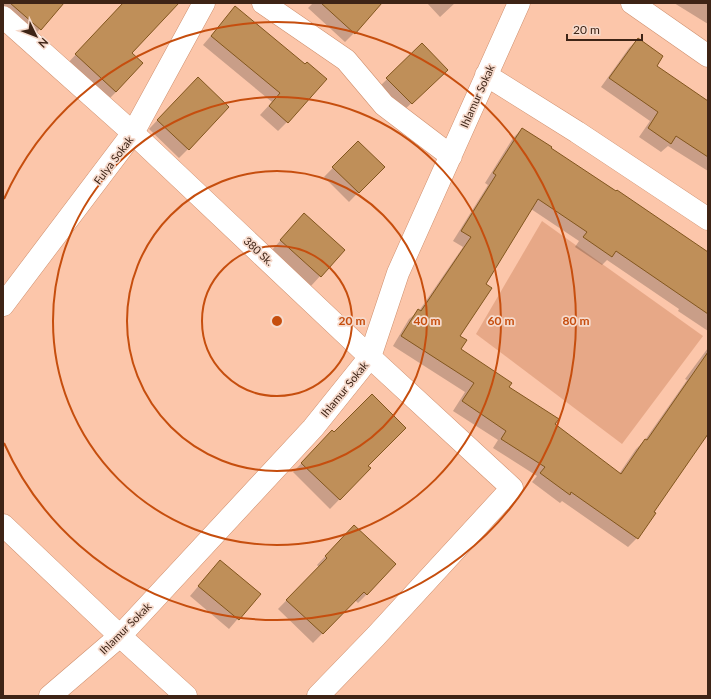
<svg xmlns="http://www.w3.org/2000/svg" width="711" height="699" viewBox="0 0 711 699" font-family="Lato,sans-serif">
  <rect width="100%" height="100%" fill="#fcc6aa"/>
  <!-- green -->
  <path fill="#e7a887" d="M542 221 703 336 622 444 476 334Z"/>
  <!-- shadow -->
  <path fill="#0003" d="M3 3H63L31 39 3 14Z
    M123 3H178L131 53 116 92 107 101 67 64Z
    M313 3H369L354 33 345 42 308 8Z
    M427 3H455L440 17Z
    M674 3H708V24Z
    M227 17 305 66 287 122 278 131 260 115 272 102 203 45Z
    M638 39 655 66 708 102V171L668 146 661 152 639 137 650 121 601 87 629 48Z
    M422 45 437 79 402 112 378 88Z
    M189 87 188 149 179 158 149 129Z
    M522 129 550 148 708 262V331L678 311 679 309 607 260 602 265 575 247 579 241 531 209 485 284 458 336 459 350 619 474 636 449 645 440 687 380 685 379 708 348V435L698 447 653 512 637 538 628 547 562 501 560 503 532 482 537 476 493 448 498 440 453 411 465 392 393 346 409 319 419 311 463 247 453 241 488 185 485 183 513 138Z
    M358 142 383 167 349 202 324 177Z
    M295 224 344 250 311 286 272 250Z
    M332 432 370 468 330 509 293 472Z
    M345 535 367 594 358 603 355 600 313 643 278 609 319 567 317 565Z
    M212 570 259 594 229 629 190 596Z"/>
  <!-- building -->
  <path fill="#bf8f59" stroke="#82561e" d="M10 3H64L41 30Z
    M123 3H179L132 53 143 63 116 92 75 54Z
    M321 3H382L355 34Z
    M235 6 305 64 307 62 327 79 288 123 269 106 280 93 211 36Z
    M638 38 663 56 657 66 708 101V157L676 136 671 144 648 128 658 112 609 78Z
    M422 43 448 70 412 104 386 78Z
    M198 77 229 107 189 150 157 120Z
    M522 128 552 147 551 148 616 191 617 190 708 252V314L616 251 612 257 583 237 587 232 538 199 486 284 492 288 460 336 467 340 461 349 512 383 509 387 559 419 555 424 621 474 645 439 647 440 708 352V434L654 512 656 513 638 539 571 492 570 495 540 473 545 467 501 439 506 431 462 401 474 383 401 336 418 309 421 311 471 237 461 231 496 175 493 173Z
    M358 141 385 167 359 193 332 167Z
    M304 213 345 250 321 277 280 240Z
    M372 394 406 428 368 466 371 468 340 500 301 463 332 430 334 432Z
    M354 525 396 564 367 595 364 592 323 634 286 600 327 558 325 556Z
    M220 560 261 594 239 620 198 586Z"/>
  <g fill="none" stroke-linecap="round" stroke-linejoin="round">
    <defs>
      <path id="street" d="M263 3 346 60 384 105 451 156
        M632 3 708 56
        M3 17 133 133 370 357 512 488 376 636 318 696
        M486 75 577 132 708 219
        M3 305 133 133 204 3
        M3 525 120 636 186 696
        M50 696 120 636 313 428 370 357 398 273 519 3"/>
    </defs>
    <!-- street casing -->
    <use href="#street" stroke="#cf8f6d" stroke-width="23"/>
    <!-- street -->
    <use href="#street" stroke="#fff" stroke-width="22"/>
  </g>
  <!-- distance rings -->
  <g fill="none" stroke="#c64e0e" stroke-width="2">
    <circle cx="277" cy="321" r="75"/>
    <circle cx="277" cy="321" r="150"/>
    <circle cx="277" cy="321" r="224"/>
    <path d="M4 199A299 299 0 1 1 4 443"/>
  </g>
  <g text-anchor="middle" dominant-baseline="central" stroke-width="3.5" stroke-linejoin="round" paint-order="stroke">
    <!-- street labels -->
    <g font-size="11" fill="#3e2416" stroke="#f6dacc">
      <text transform="translate(477 96) rotate(-66)">Ihlamur Sokak</text>
      <text transform="translate(113 160) rotate(-53)">Fulya Sokak</text>
      <text transform="translate(259 251) rotate(43)">380 Sk.</text>
      <text transform="translate(344 389) rotate(-51)">Ihlamur Sokak</text>
      <text transform="translate(125 628) rotate(-45)">Ihlamur Sokak</text>
    </g>
  </g>
  <circle cx="277" cy="321" r="6" fill="#c64e0e" stroke="#f6dacc" stroke-width="2"/>
  <g font-size="12" text-anchor="middle" font-weight="bold" fill="#c64e0e" stroke="#f6dacc" stroke-width="3.5" stroke-linejoin="round" paint-order="stroke">
    <text x="352" y="325">20 m</text>
    <text x="427" y="325">40 m</text>
    <text x="501" y="325">60 m</text>
    <text x="576" y="325">80 m</text>
  </g>
  <!-- border -->
  <rect width="711" height="699" fill="none" stroke="#3e2416" stroke-width="8"/>
  <!-- north arrow -->
  <g transform="translate(36 36) rotate(133)" stroke="#f6dacc" stroke-width="3" paint-order="stroke">
  <path d="M0-3L7 15L0 10L-7 15Z" fill="#3e2416"/>
  <text y="-6" font-size="11" font-weight="bold" text-anchor="middle" fill="#3e2416">N</text>
  </g>
  <!-- scale -->
  <path d="M567 34v6h75v-6" fill="none" stroke="#3e2416" stroke-width="2"/>
  <text x="573" y="34" font-size="12" fill="#3e2416" stroke="#f6dacc" stroke-width="3" paint-order="stroke">20 m</text>
</svg>
